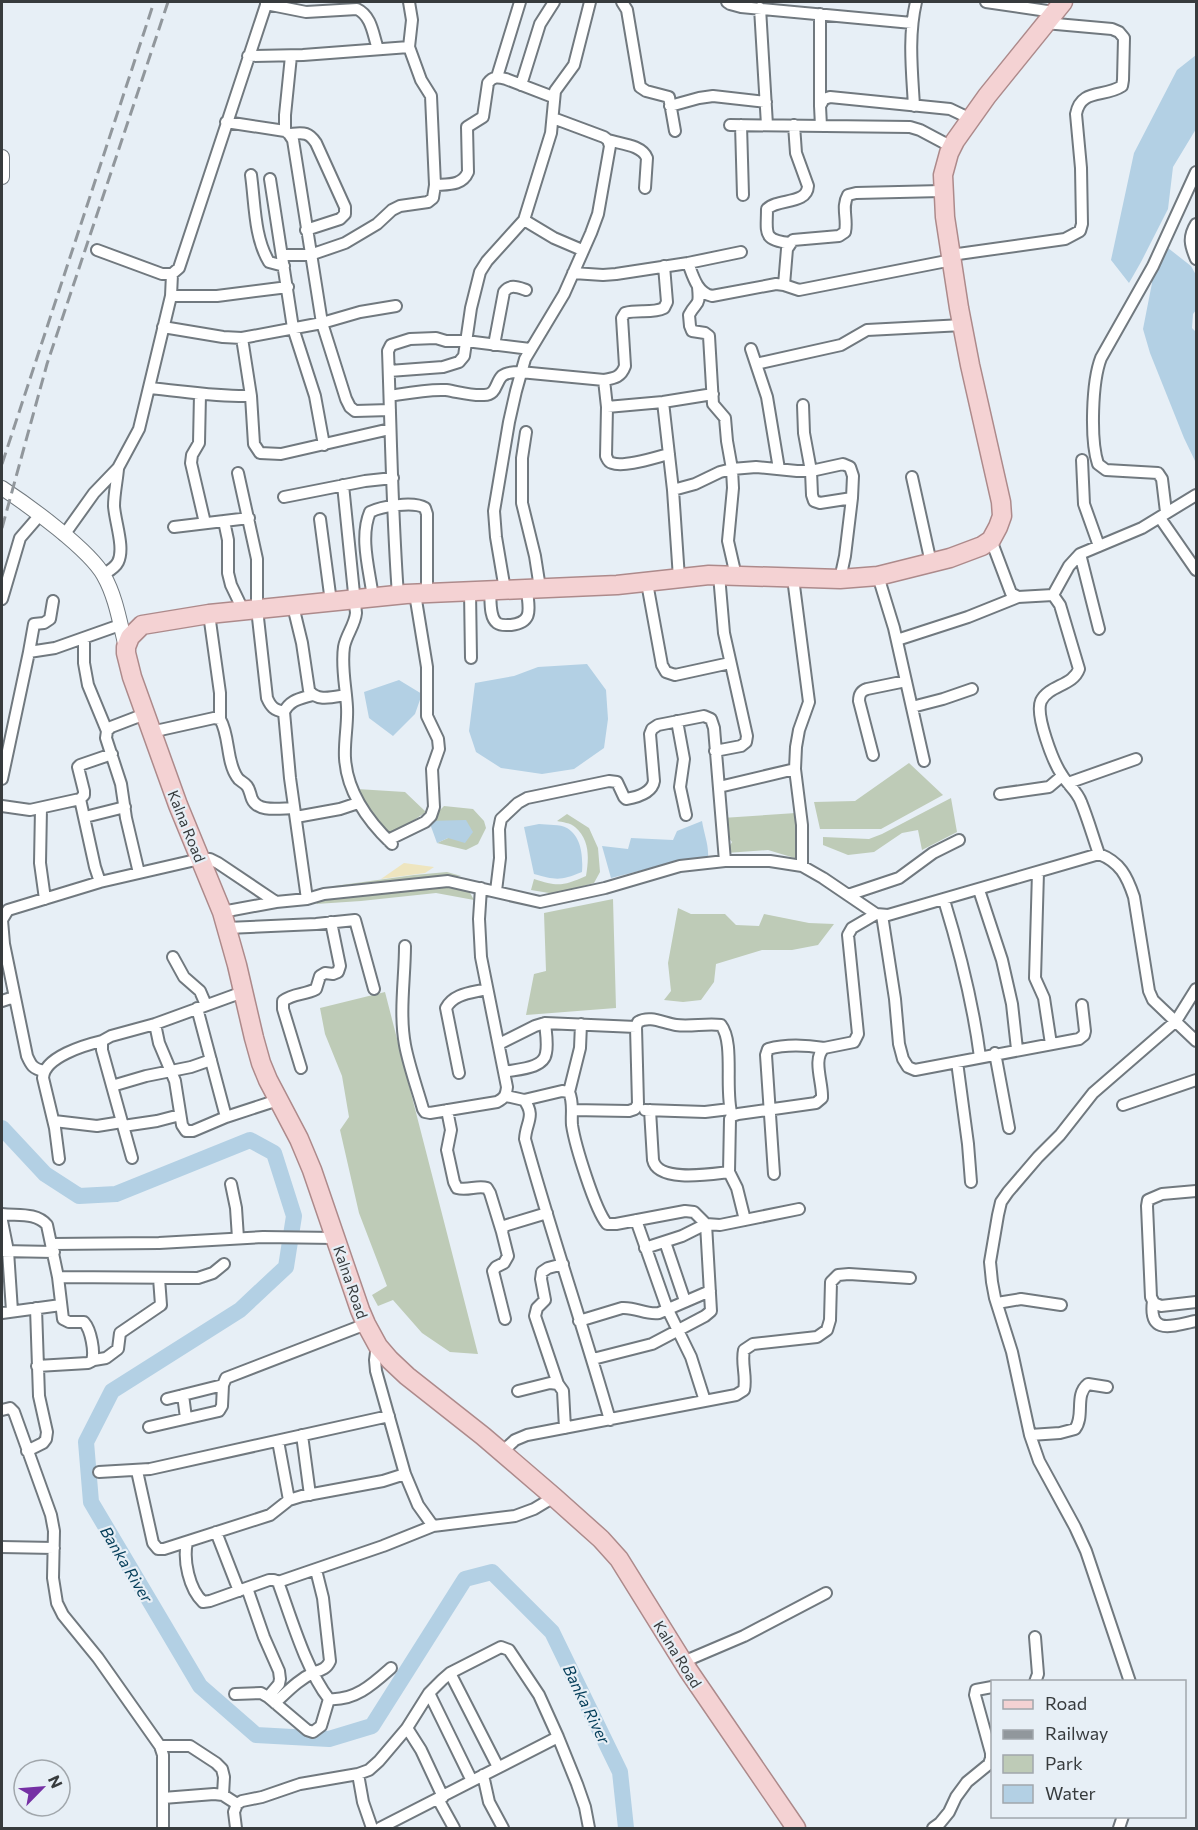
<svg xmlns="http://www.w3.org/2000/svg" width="1198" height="1830" viewBox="0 0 1198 1830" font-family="Commissioner,sans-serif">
  <rect width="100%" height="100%" fill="#e7eff6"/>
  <!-- green -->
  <path fill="#becbb7" d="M909 763 943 795 881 829H820L814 802 855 801Z
    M357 789 405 792 426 812 390 836 367 811Z
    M951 798 957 832 922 850 918 830 902 833 874 852 848 855 823 845V837L869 839 882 834Z
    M444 806 473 809 484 821 486 828 478 844 466 850 437 843 448 838 466 821H429Z
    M796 813 799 838 798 859 768 850 726 853 732 842 724 832 722 818Z
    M567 814 589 828 598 848 600 872 594 883 555 894 531 890 534 879C558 887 563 886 586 876 589 858 590 840 575 827 571 823 562 822 557 821Z
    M447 872 461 876 413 879 334 889V886L414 875Z
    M441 887 469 891 474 900 436 893 361 901 316 904 321 900Z
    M613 899 616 1008 526 1015 534 974 546 971 544 913Z
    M678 908 691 914H725L736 925 759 926 764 914 809 923 834 924 818 945 792 950H762L716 964 714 982 701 1000 683 1002 664 1000 671 991 668 963Z
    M385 992 478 1354 450 1352 422 1333 393 1300 378 1306 372 1295 387 1286 359 1213 340 1130 349 1117 342 1076 325 1034 320 1008Z"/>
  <!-- sand -->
  <path fill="#eee5bf" d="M404 863 434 867 425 873 381 879Z"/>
  <!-- water -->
  <path fill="#b3d0e4" d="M1196 55V129L1173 167 1168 209 1141 262 1129 283 1111 260 1134 153 1177 70Z
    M1168 248 1191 266 1196 275V310L1193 314 1192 328 1196 332V463L1184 438 1150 353 1143 329 1152 283 1151 274Z
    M587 664 606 690 608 719 604 748 574 769 542 774 501 768 476 752 469 731 475 683 514 676 538 667Z
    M399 680 422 694 415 714 393 736 369 718 364 692Z
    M466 820 473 832 465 843 448 838 437 843 429 821Z
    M702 821C704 834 709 845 708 858L683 860 611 878 602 846 628 849 631 838 673 840 677 831Z
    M539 824C548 825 560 824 567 828 582 837 583 857 582 872 560 881 556 880 534 874L524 827Z"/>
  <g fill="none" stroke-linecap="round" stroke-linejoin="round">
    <!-- river -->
    <path stroke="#b3d0e4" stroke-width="16" d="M2 1128 45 1174 79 1196 116 1194 250 1140 274 1153 294 1216 286 1267 240 1310 112 1391 86 1442 91 1502 200 1686 256 1735 329 1739 372 1726 465 1579 492 1572 552 1632 620 1772 626 1828"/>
    <defs>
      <path id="minor" d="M622 2 627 10 640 87 646 91 669 97 675 131
        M727 2 730 4 741 7 912 23
        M986 2 1054 12
        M266 4 306 12 357 9C372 16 373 35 378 49
        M760 8 767 125
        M820 14V106
        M248 56 303 55 409 47
        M497 77 520 2
        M521 85 540 24 554 2
        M670 106 699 98 713 96 766 102
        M914 106C912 71 908 36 916 2
        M226 122 285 131 289 134 293 140 322 323 346 399 350 407 355 411 390 410
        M730 125 910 127 920 130 952 147
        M741 125 743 195
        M821 126 820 106 824 99 830 97 950 109 971 119
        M285 131V115L291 56
        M289 134C303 133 308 131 316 143L345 207V214L340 219 306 230
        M608 140C621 144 642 145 647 158L645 188
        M251 175C255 203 254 237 269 262L284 266
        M270 179 293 328 315 396 324 445
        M435 185C448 184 462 186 468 172L467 127 483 117 488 83C493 76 498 77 506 79L553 97
        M524 220 554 238 582 250
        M1196 224C1188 237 1190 245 1196 259
        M790 243C762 240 767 233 767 209 778 198 807 205 808 186L796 153 794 125
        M97 250 162 274H172L179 268 267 2
        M283 255H310L345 243 377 224 392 210 400 206 428 202 433 198 435 185 431 96 421 80 409 47 412 20 409 2
        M951 255 1065 239 1080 231 1082 224 1081 168 1076 114C1081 88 1104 98 1122 86L1123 80 1124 38 1119 32 1112 29 1045 23
        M688 263C693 276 697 293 712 296L776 284 784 285 799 290 952 260
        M573 273 603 275 616 274 688 263 741 252
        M784 285 787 249 793 240 839 236 845 232C848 219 841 207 848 195L856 193 942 191
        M698 287C700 308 697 300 689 315L690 326 692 331 705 333 709 336 713 404 725 418 727 441 732 469 733 488 728 541 736 576
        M171 296H217L288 287
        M163 327 223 337 242 338 322 323 360 312 396 306
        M242 338 251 396 254 444 260 453 281 454 390 429
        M494 345 504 292C510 284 517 287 526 290
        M751 349 767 397 779 469
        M756 364 841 345 867 330 963 325
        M389 371 443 367 459 362 464 356 471 308 480 272 487 261 524 220 551 133 555 91 574 65 590 2
        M604 380 607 407 606 456C608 460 608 462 612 463 624 468 656 457 669 454
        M149 388C183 391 216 397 251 396
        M200 394 199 443 192 455 191 463 205 523
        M390 396C408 393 427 389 446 390 459 392 471 396 484 395 497 395 495 383 502 376 507 372 515 372 520 372L604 380C615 378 621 377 625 366L622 318 625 313C638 309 652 314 664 308L667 302 664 266
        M663 402 673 490 679 578
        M803 405 804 433 811 471 812 495 814 501 820 503 852 498
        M607 407 663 402 713 394
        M526 432 522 458V503L535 556 540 588
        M1082 460 1084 504 1099 546
        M238 473 257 559V609L267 698C271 707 274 710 284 712
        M912 477 931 563
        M343 485 356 613C355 625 346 635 344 647 341 667 346 687 347 707 348 724 344 741 345 758 347 793 368 821 392 844
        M673 490 695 484 720 472 732 469 756 467 797 471H811L843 464 850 467 853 476 852 498 845 556 840 579
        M284 497 365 481 393 478
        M1166 512 1162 479 1158 473 1106 470 1098 464C1090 440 1092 381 1101 358L1153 266 1196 172
        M1160 518 1196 570
        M320 519 331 602
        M224 521 228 540V573L231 585 243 610
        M174 527 249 518
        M64 535 94 493 118 468 139 429 171 296 172 274
        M991 540 1011 593 1018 597 1053 595 1060 605 1079 669C1073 686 1049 685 1041 701 1035 715 1053 762 1062 775 1068 785 1077 791 1081 802 1088 819 1093 837 1099 854
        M1080 554 1099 629
        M104 574C109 571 115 568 118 562 125 548 115 522 114 506 114 494 117 481 118 469
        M878 576 894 628 924 761
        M793 578 809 702 799 730 796 747 795 769 802 825V866
        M647 583 662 665 666 672 675 675 730 663
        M505 590 496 537 494 511 509 422 516 391 525 359 564 294 591 233 598 214 610 146 608 140 604 137 553 118
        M470 591 471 658
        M490 591C491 600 489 617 497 623 501 626 506 625 511 625 535 622 528 607 527 589
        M398 595C392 514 391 433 388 351L391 345 410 339 436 338 446 341H466L530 349
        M1053 595 1069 566 1080 554 1142 528 1196 495
        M373 598C370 572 359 538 370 512 382 506 414 501 425 508L427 514V593
        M2 599 20 538 39 516
        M293 606 302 643 309 690C316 702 333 697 346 695
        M209 614 220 693V719
        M84 638V663L88 685 107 731
        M897 640 968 617 1018 597
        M29 652 34 624 44 623 50 619 53 601
        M912 707 943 699 972 689
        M677 721 684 759 680 787 686 815
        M151 732 214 718 220 719C230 736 226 761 237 777 239 781 244 782 247 786 250 790 250 794 252 799 258 813 281 808 294 808
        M715 751 741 746 746 742 747 736 724 633 719 575
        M873 755 859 701C859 694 861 691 867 689L906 681
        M2 779 29 652 55 648 120 625
        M1068 783 1136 759
        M719 787 795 769
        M1000 794 1049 787 1062 776
        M80 799 95 867 100 882
        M2 806 30 810 80 799 84 795V791L78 767 80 765 112 754
        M41 808 40 863 45 899
        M85 817 125 807
        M296 817 340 809 358 803
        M388 840 425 822 431 816 434 807 432 769 439 749 438 739 427 716V667L415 594
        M1038 872 1035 978 1044 998 1051 1044
        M139 873 126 818 121 784 106 738 107 731 111 727 145 714
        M979 890 1002 960 1012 1004 1017 1049
        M496 891 500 858 499 829 501 819 518 803 527 798 609 781 617 782 624 797 626 799C638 797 652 793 654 781L650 734 652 729 658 725 704 716 711 719 714 728 725 861
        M848 895 899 878 933 853 959 840
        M307 899 290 778 284 712C290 700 299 699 312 695
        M944 900C960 952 973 1003 980 1057
        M222 912 276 902 307 899 324 894 448 881 540 902 605 888 680 866 725 861H770L802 866 823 878 876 914 888 915 1099 854C1120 862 1127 876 1134 897L1149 991 1153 1000 1196 1041
        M882 915 895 999 899 1044 903 1059 908 1067 915 1070 1079 1039 1084 1035 1085 1031 1082 1005
        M227 928 316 924 355 920 374 989
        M405 946C405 978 399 1012 405 1045 409 1066 417 1088 423 1109L425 1112 430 1113 497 1102C505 1098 506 1095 507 1087L481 957 479 919 481 888
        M173 957 184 977 200 991 206 1005
        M2 1001 14 997
        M197 1008 226 1117
        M155 1024 159 1043 175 1081 182 1125 186 1131H193L226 1117 278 1100
        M499 1044 535 1026 545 1023 636 1027
        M995 1053 1009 1128
        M957 1062 968 1144 971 1182
        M301 1068 283 1009V1001C293 993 305 995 316 989L320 976 325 973 333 974 338 972 340 966 331 922
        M44 1071C33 1069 31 1065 27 1056L4 944 2 920 8 910 100 882 200 859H210L218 863 276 902
        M504 1072C517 1069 544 1069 546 1053 548 1044 546 1033 545 1023
        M459 1073 446 1008C454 993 472 993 487 989
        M112 1086 146 1076 191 1067 211 1060
        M569 1092 580 1048 581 1024
        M506 1096 524 1100C536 1116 526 1122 525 1139 551 1233 583 1326 610 1420
        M524 1100 562 1091 569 1092C574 1103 571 1114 572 1125 575 1145 595 1210 607 1224H616L685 1211 694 1212 706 1224 720 1225 799 1209
        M1123 1105 1196 1080
        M447 1110 451 1130 447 1150 449 1159 454 1182 457 1188C468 1191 477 1185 487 1188L490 1193 502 1232
        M572 1110 629 1111 635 1109 638 1104 636 1027 638 1022C650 1015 663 1023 676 1025 691 1027 706 1023 721 1025 735 1043 724 1091 732 1116
        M645 1110 705 1112 730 1109
        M650 1110 653 1160C658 1183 711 1174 729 1172
        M54 1121 97 1126 122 1122
        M123 1126 157 1121 180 1115
        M132 1158 102 1050V1041L111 1036 155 1024 243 992
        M59 1159 55 1128 43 1078C44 1057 85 1045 102 1041
        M774 1174 766 1055 768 1049C786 1044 806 1045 824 1048
        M231 1184 236 1208 238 1238
        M1196 1191 1162 1194 1148 1200 1147 1206 1151 1297 1154 1303 1161 1306 1196 1302
        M2 1214C17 1216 36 1212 47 1225L58 1277 63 1319 69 1322H84C91 1330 95 1352 92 1361L88 1363 37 1366
        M636 1220 667 1308 691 1357 705 1401
        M745 1220 737 1188 729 1172 730 1119 732 1116 738 1114 816 1103 822 1098C823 1083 812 1059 824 1048L854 1042 858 1034 848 935 852 928 876 914
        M2 1221 8 1251 12 1311
        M665 1242 685 1301
        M52 1244 159 1243 263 1237 335 1238
        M2 1251 54 1252
        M58 1277 198 1278 213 1273 224 1264
        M1153 1301C1148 1337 1174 1325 1196 1321
        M997 1303 1021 1299 1061 1305
        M2 1313 61 1305
        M505 1319 493 1271 496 1267 504 1263 508 1256 502 1232 504 1226 547 1213
        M579 1321 622 1308C636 1307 646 1315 659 1313L710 1291
        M377 1345 375 1360 376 1371 405 1474 418 1505 433 1526
        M593 1359 652 1344 705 1316 711 1311 706 1224 682 1236 645 1248
        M94 1360 106 1358 118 1349 120 1333 161 1305 159 1278
        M558 1384 535 1316 537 1308 545 1300 541 1279 542 1272 548 1268 563 1264
        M518 1391 550 1383 558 1384 563 1391 565 1428
        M183 1395 186 1418
        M167 1399 223 1385
        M2 1410 10 1408 14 1412 51 1515 54 1531 53 1578 57 1603 63 1615 98 1658 160 1746 163 1755V1828
        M149 1427 219 1411 222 1406 223 1385 226 1378 366 1324
        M302 1435 310 1495
        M1030 1435 1060 1433 1075 1429C1085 1416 1074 1395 1088 1384L1107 1387
        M278 1441 289 1500
        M27 1451 43 1443 46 1439 47 1432 39 1396 36 1308
        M502 1452 515 1440 527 1435 736 1395 744 1390C747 1376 741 1364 744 1350L753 1344 817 1337 827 1330 830 1320 831 1282 838 1275 849 1274 910 1278
        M137 1471 153 1543 158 1549H164L270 1515 289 1500 302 1496 383 1481 405 1474
        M99 1472 150 1469 389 1416
        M216 1532 239 1591
        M187 1542C183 1560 189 1589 203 1602L210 1601 269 1580H274L278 1582C291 1617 306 1670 329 1699 355 1701 373 1684 391 1668
        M2 1547 54 1548
        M278 1582 383 1546 433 1526 515 1516 534 1509 554 1497
        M247 1588 264 1637 279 1671 280 1679 279 1684 268 1697
        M1035 1637 1038 1674 1035 1682
        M683 1662 744 1636 826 1593
        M450 1673 498 1767
        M1130 1682 1086 1551 1075 1527 1039 1461 1030 1435 1012 1352 995 1298 992 1282 990 1262 998 1215 1001 1202 1008 1192 1038 1157 1060 1135 1093 1093 1176 1021 1196 989
        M429 1693 472 1781
        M235 1694 261 1693 268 1697 307 1730 313 1732 321 1726 329 1699
        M275 1703C288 1691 299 1679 315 1672 322 1670 327 1668 330 1661L323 1598 316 1570
        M407 1728 421 1750 443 1797
        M160 1746H190L216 1763 222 1769 224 1777 223 1795
        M358 1774 363 1802 372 1828
        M483 1775 489 1802 503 1828
        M163 1798 214 1794 223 1795 237 1804
        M438 1799 454 1828
        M236 1828 234 1812 237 1804 242 1801 262 1797 300 1784 358 1774 369 1770 379 1761 407 1728 429 1693 442 1680 450 1673 501 1647 509 1650 539 1695 558 1737
        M380 1828 558 1737 577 1784 585 1807 589 1828
        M933 1828 940 1823 949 1812 956 1797 967 1782 989 1764 991 1758V1753L975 1695 976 1690 992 1687
        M1119 1828 1123 1816"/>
      <path id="tertiary" d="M2 157V177
        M2 488C28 505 90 550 104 576 116 597 120 624 126 647"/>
      <path id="primary" d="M796 1828 688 1670 619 1559 601 1539 554 1497 483 1436 407 1376 390 1360 378 1346 366 1324 360 1310 312 1170 299 1139 268 1080 261 1063 254 1038 237 965 222 912 178 805 132 677 126 653V647L130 637 142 625 209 614 406 594 617 585 709 575 840 579 878 576 950 558 982 546 991 540 998 527 1002 516 1001 502 970 365 959 308 945 217 943 175 949 153 955 141 987 96 1063 2"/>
    </defs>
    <!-- minor casing -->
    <use href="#minor" stroke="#71797f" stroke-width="14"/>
    <!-- tertiary casing -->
    <use href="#tertiary" stroke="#71797f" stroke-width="16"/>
    <!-- primary casing -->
    <use href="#primary" stroke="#ad8a8b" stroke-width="21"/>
    <!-- minor -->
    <use href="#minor" stroke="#fff" stroke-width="10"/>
    <!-- tertiary -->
    <use href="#tertiary" stroke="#fff" stroke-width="14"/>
    <!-- primary -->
    <use href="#primary" stroke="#f4d2d3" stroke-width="18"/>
    <!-- rail -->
    <path stroke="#91979c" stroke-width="3" stroke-dasharray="12 6" stroke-linecap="butt" d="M2 464 154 2
      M2 528 47 364 168 2"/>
  </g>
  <g text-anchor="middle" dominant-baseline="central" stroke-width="4.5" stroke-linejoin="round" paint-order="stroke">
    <!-- street labels -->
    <g font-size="15" fill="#373b3d" stroke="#e7eff6">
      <text transform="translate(187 826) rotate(68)">Kalna Road</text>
      <text transform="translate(351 1282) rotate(71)">Kalna Road</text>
      <text transform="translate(678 1654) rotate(58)">Kalna Road</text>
    </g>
    <!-- water labels -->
    <g font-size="16" font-style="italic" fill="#053e5a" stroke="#e7eff6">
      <text transform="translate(127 1564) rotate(59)">Banka River</text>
      <text transform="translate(587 1704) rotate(64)">Banka River</text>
    </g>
  </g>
  <!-- border -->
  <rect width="1198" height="1830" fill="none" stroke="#373b3d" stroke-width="6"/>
  <!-- legend -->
  <rect x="991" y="1680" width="195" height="138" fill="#e7eff6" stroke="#a1a7ac" stroke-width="1.5"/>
  <rect x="1003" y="1700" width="30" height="9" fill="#f4d2d3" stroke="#a1a7ac" stroke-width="1.5"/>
  <text x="1045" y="1710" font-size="18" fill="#373b3d">Road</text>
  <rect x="1003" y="1730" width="30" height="9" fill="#91979c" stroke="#a1a7ac" stroke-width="1.5"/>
  <text x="1045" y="1740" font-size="18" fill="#373b3d">Railway</text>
  <rect x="1003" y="1755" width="30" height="18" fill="#becbb7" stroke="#a1a7ac" stroke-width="1.5"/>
  <text x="1045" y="1770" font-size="18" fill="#373b3d">Park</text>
  <rect x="1003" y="1785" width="30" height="18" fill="#b3d0e4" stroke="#a1a7ac" stroke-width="1.5"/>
  <text x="1045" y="1800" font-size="18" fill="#373b3d">Water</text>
  <!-- north arrow -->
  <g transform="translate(42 1788) rotate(65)"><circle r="28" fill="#e7eff6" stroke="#a1a7ac" stroke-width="1.5"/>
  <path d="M0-4.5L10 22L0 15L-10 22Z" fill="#7530a4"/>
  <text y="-9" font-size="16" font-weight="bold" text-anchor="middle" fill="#373b3d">N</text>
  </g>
</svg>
